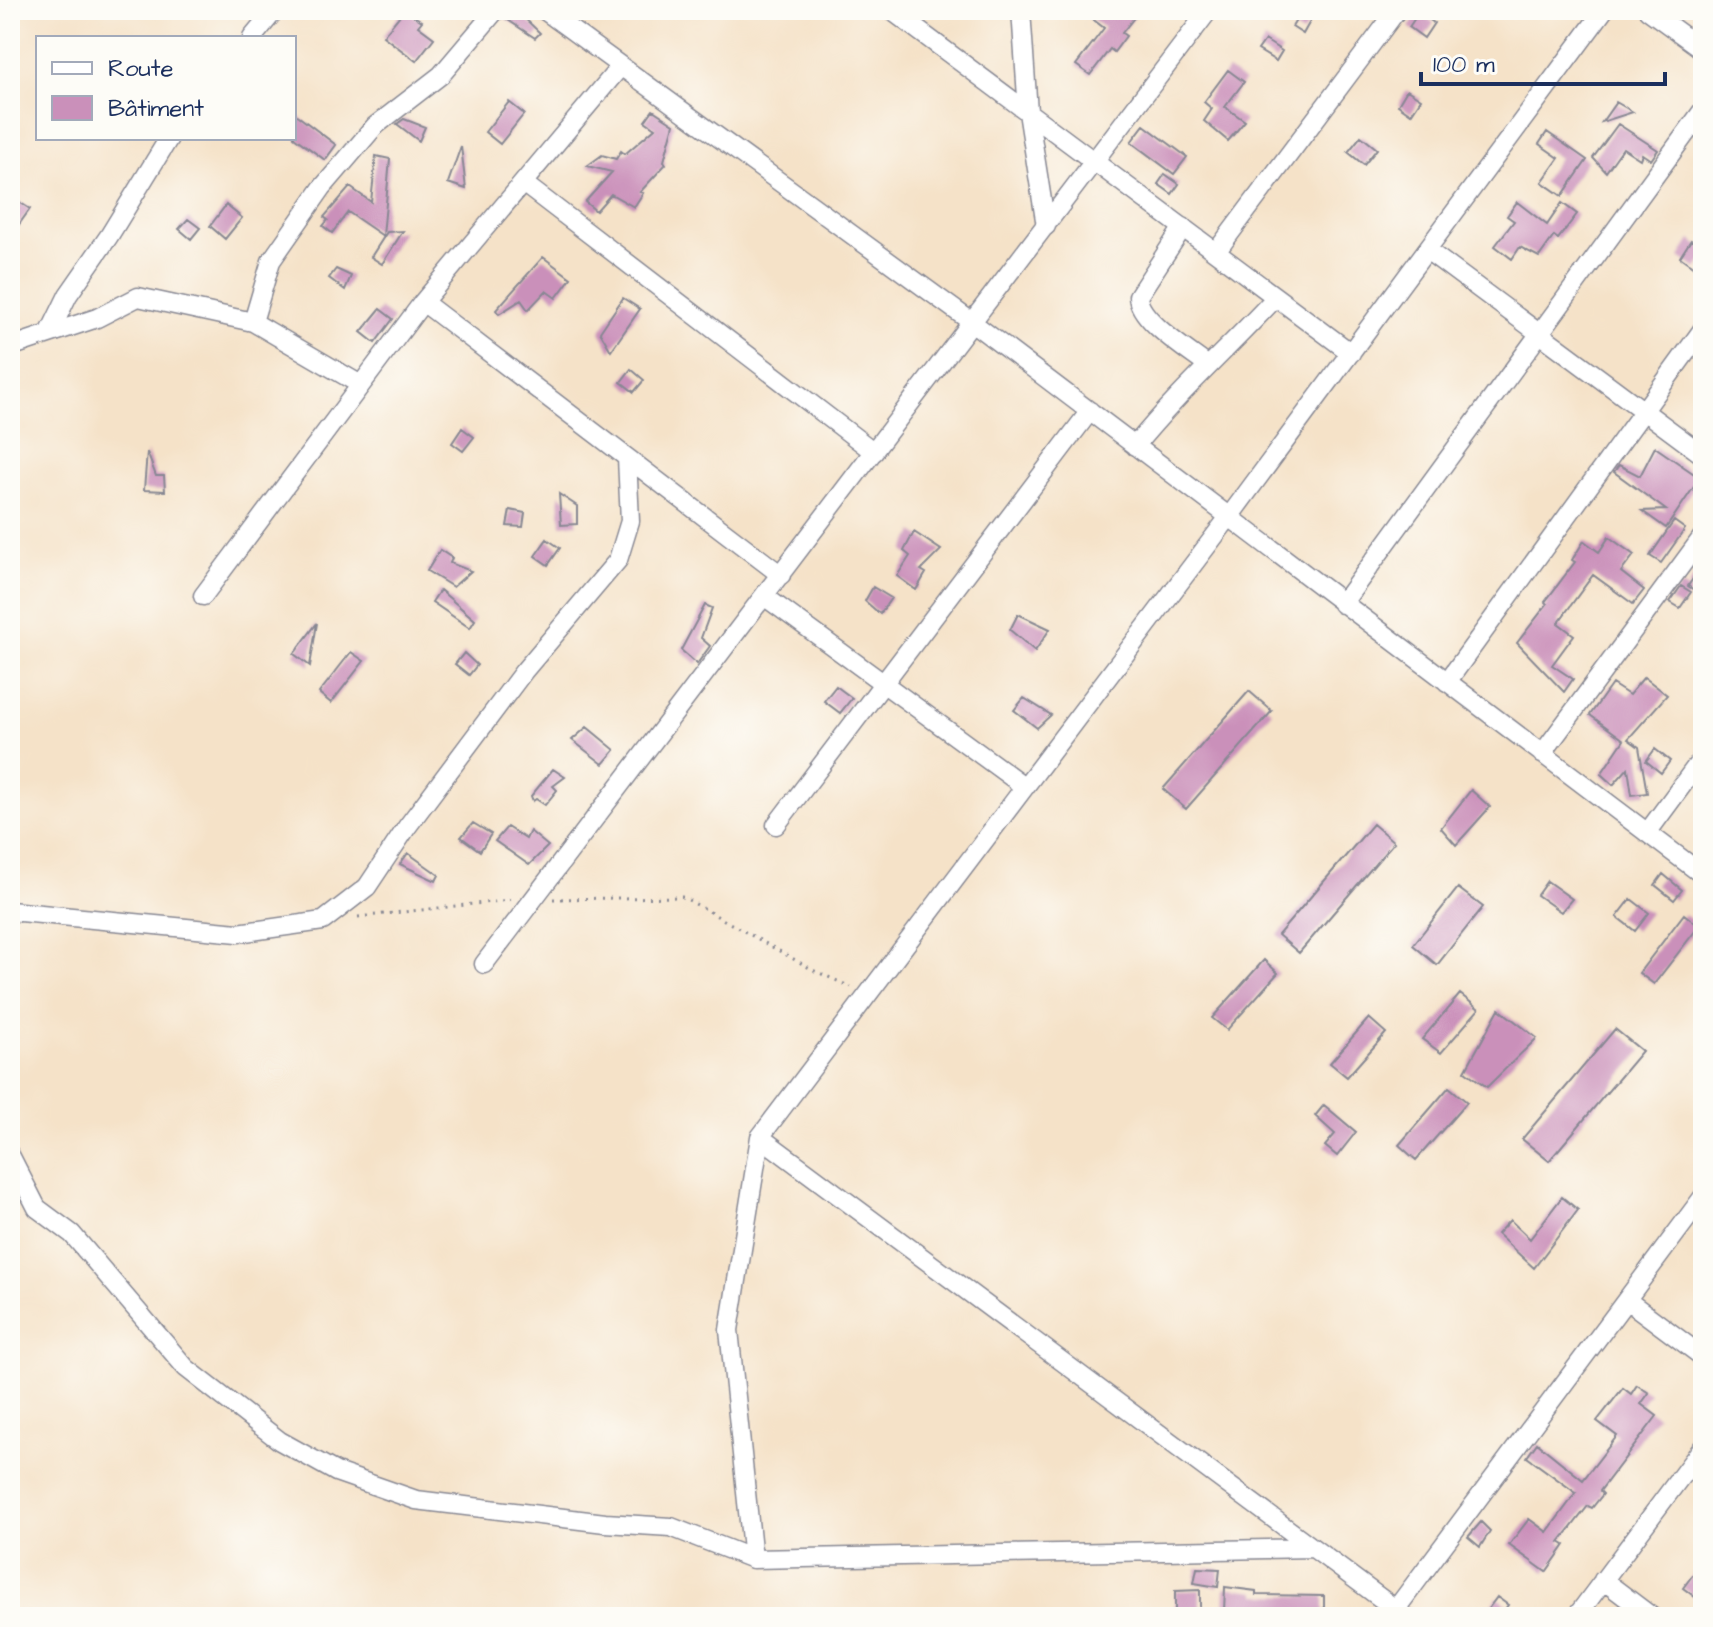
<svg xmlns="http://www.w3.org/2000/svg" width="1713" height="1627" viewBox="0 0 1713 1627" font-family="'Architects Daughter',sans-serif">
  <rect width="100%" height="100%" fill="#fdfcf7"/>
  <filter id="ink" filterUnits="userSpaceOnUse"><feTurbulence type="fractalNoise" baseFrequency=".0125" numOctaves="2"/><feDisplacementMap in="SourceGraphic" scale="16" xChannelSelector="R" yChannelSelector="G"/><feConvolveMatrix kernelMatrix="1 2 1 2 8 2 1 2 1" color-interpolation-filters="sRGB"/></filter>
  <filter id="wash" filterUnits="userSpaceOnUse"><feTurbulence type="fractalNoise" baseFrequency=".006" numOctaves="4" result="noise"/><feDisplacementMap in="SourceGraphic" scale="32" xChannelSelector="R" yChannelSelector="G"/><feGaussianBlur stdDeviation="1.8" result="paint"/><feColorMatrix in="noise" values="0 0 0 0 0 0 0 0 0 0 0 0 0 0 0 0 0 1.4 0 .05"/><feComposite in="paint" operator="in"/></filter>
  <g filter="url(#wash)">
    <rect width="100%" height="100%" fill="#f5e2c8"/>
    <g id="blocks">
      <!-- building -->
      <path fill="#ca90ba" d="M404 10 422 21 418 26 434 38 416 61 383 36Z
        M508 10H516L540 33 535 38 505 18Z
        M1081 10H1140L1122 33 1126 36 1114 52 1110 49 1090 75 1076 65 1104 28Z
        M1301 12 1312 18 1303 34 1292 27Z
        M1419 12 1434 23 1424 38 1409 27Z
        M1265 40 1282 51 1276 61 1258 50Z
        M1228 70 1244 82 1225 107 1245 121 1228 141 1204 121 1212 109 1204 102Z
        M1407 90 1421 99 1411 114 1398 105Z
        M509 102 524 114 500 144 485 132Z
        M1616 102 1633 112 1602 122Z
        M653 110 674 124 664 161 666 164 640 192 643 193 634 207 611 194 596 211 585 202 612 172 587 166 602 155 616 159 621 151 625 154 655 128 645 121Z
        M294 113 336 145 325 160 294 137Z
        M404 119 425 127 419 141 397 124Z
        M1618 124 1658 150 1651 160 1642 154 1640 159 1623 148 1606 172 1593 158Z
        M1144 125 1187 157 1174 174 1131 142Z
        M1547 132 1587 160 1562 196 1542 182 1559 158 1539 144Z
        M1361 136 1377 149 1364 165 1348 152Z
        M461 146 466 189 448 183Z
        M376 156 390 159 383 236 348 212 332 233 323 226 328 220 324 217 350 187 371 202Z
        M1165 174 1179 184 1172 194 1158 184Z
        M16 200 30 209 10 237V209Z
        M1517 202 1547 225 1562 203 1577 214 1558 239 1554 236 1539 257 1520 247 1512 259 1495 246 1514 221 1507 216Z
        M226 205 242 218 225 239 210 226Z
        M188 219 200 228 191 239 179 229Z
        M403 231 382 264 371 257 387 232Z
        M1691 240 1703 248V260L1697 269 1680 257Z
        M543 257 571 278 556 298 546 291 528 310 521 300 499 314 496 310Z
        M336 269 351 276 345 290 329 278Z
        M623 298 640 309 611 351 600 332Z
        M380 309 393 319 375 343 361 332Z
        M631 369 644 380 634 392 621 382Z
        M462 428 474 437 463 451 452 443Z
        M1655 447 1700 478 1666 528 1642 511 1666 510 1614 472 1619 465 1640 476Z
        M147 452 156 476H164L165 491 144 490Z
        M559 494 577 506V524L561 525Z
        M510 510 525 513 523 527 507 526Z
        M1674 521 1685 529 1661 563 1650 556Z
        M914 532 941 550 921 570 926 573 916 590 897 576 910 556 904 551Z
        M1609 537 1634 555 1621 572 1644 590 1633 604 1593 575 1558 623 1574 635 1552 665 1573 679 1564 692 1517 643 1547 604 1545 602 1575 562 1572 560 1584 541 1599 552Z
        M547 539 560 548 548 565 535 556Z
        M440 550 452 558 450 563 471 571 453 587 427 571Z
        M1703 564V596L1688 586Z
        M1681 586 1691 592 1680 608 1670 602Z
        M873 587 891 598 880 614 865 601Z
        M440 590 475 620 470 628 432 602Z
        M705 605 712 608 701 638 710 646 697 664 681 650Z
        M1018 614 1050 629 1035 651 1010 630Z
        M317 623 310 666 294 654Z
        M351 652 364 661 331 703 319 693Z
        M464 653 477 665 469 675 455 664Z
        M1644 677 1667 695 1628 739 1639 747 1647 793 1632 795 1628 768 1613 785 1601 774 1624 740 1590 715 1612 684 1629 695Z
        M836 686 852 698 840 713 824 701Z
        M1249 691 1272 711 1186 809 1163 789Z
        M1024 698 1051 715 1037 728 1014 710Z
        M587 727 615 750 603 764 572 740Z
        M1655 749 1670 761 1661 773 1646 761Z
        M553 769 565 777 553 786 557 790 545 805 536 799 533 801 531 796Z
        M1471 790 1490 807 1456 845 1441 828Z
        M473 823 491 834 480 851 461 837Z
        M1373 824 1394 842 1299 953 1278 935Z
        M507 827 526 839 530 831 548 846 529 865 495 841Z
        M408 853 439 875 436 881 400 864Z
        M1663 874 1682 890 1674 900 1655 885Z
        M1547 881 1572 899 1561 912 1537 895Z
        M1458 888 1483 907 1437 965 1413 945Z
        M1631 899 1649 913 1635 931 1617 917Z
        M1684 914 1699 926 1654 984 1639 973Z
        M1264 960 1278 973 1227 1030 1212 1018Z
        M1460 994 1479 1009 1441 1053 1422 1039Z
        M1499 1009 1537 1038 1487 1087 1465 1071Z
        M1369 1018 1386 1033 1347 1077 1330 1063Z
        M1615 1029 1642 1051 1549 1161 1522 1139Z
        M1449 1087 1467 1102 1416 1160 1399 1145Z
        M1324 1105 1356 1132 1337 1156 1325 1146 1335 1134 1315 1116Z
        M1562 1197 1578 1210 1534 1268 1497 1234 1510 1220 1530 1239Z
        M1637 1385 1649 1393 1641 1404 1657 1416 1600 1491 1603 1494 1592 1508 1588 1506 1560 1542 1565 1545 1546 1572 1509 1545 1529 1519 1547 1532 1576 1493 1527 1457 1537 1443 1583 1480 1617 1436 1597 1421 1623 1388 1631 1394Z
        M1481 1522 1490 1531 1480 1547 1468 1537Z
        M1703 1561V1603L1683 1588Z
        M1197 1568 1220 1569 1218 1587 1194 1583Z
        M1225 1587 1256 1591V1595L1324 1596V1614L1224 1612Z
        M1200 1590V1613L1175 1614V1591Z
        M1497 1597 1508 1605 1499 1617H1482Z"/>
    </g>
  </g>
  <g filter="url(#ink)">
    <use href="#blocks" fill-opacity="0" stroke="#888893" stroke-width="2"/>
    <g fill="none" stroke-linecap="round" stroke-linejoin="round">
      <defs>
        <path id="minor" d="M544 10 973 323 1703 875
          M891 10 1351 353
          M1021 10 1028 112 1046 226
          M1648 10 1703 50
          M252 38 275 10
          M523 183 874 452
          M1183 227 1138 296C1138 320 1189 351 1208 366
          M1427 250 1703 455
          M1216 252 1397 10
          M423 302 781 575
          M253 322 271 261 322 188 375 126 441 75 496 10
          M50 332 68 295 109 236 169 138
          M10 347 97 318 138 297 253 322 361 385
          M1135 446C1179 392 1229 348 1276 297
          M203 596 423 302 620 67
          M764 596 1025 787
          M1342 604 1703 110
          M1447 682 1703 329
          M1542 754 1703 536
          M776 825 1090 411
          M1647 833 1703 757
          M10 911 238 933 323 921 367 887 407 827 524 671 618 560 630 521 627 458
          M484 964 1209 10
          M760 1137 1406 1617
          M10 1155 37 1208 72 1234 186 1368 280 1441 336 1472 416 1500 605 1523 671 1527 753 1559 1313 1548
          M1628 1301 1703 1357
          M753 1559 729 1330 760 1137 1229 517 1604 10
          M1603 1580 1652 1617
          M1390 1617 1703 1197
          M1576 1617 1703 1447"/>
      </defs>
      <!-- minor casing -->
      <use href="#minor" stroke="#888893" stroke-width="21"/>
      <!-- path -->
      <path stroke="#888893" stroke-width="3" stroke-dasharray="2 6" stroke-linecap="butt" d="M553 899 683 897 815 971 851 987
        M358 917 510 900"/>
      <!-- minor -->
      <use href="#minor" stroke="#fff" stroke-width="18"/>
    </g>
  </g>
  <!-- margin -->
  <rect width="1713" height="1627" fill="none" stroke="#fdfcf7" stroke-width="40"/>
  <!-- legend -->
  <rect x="36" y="36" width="260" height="104" fill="#fdfcf7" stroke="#a3aaba" stroke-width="2"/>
  <rect x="52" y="62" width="40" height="12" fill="#ffffff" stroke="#a3aaba" stroke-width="2"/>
  <text x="108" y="76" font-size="24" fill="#1b2f5e">Route</text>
  <rect x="52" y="96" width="40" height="24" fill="#ca90ba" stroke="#a3aaba" stroke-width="2"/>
  <text x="108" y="116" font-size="24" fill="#1b2f5e">Bâtiment</text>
  <!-- scale -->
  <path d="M1421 72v12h244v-12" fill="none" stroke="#1b2f5e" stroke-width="4"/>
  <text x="1433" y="72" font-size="24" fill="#1b2f5e" stroke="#fdfcf7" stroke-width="6" paint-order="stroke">100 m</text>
</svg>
